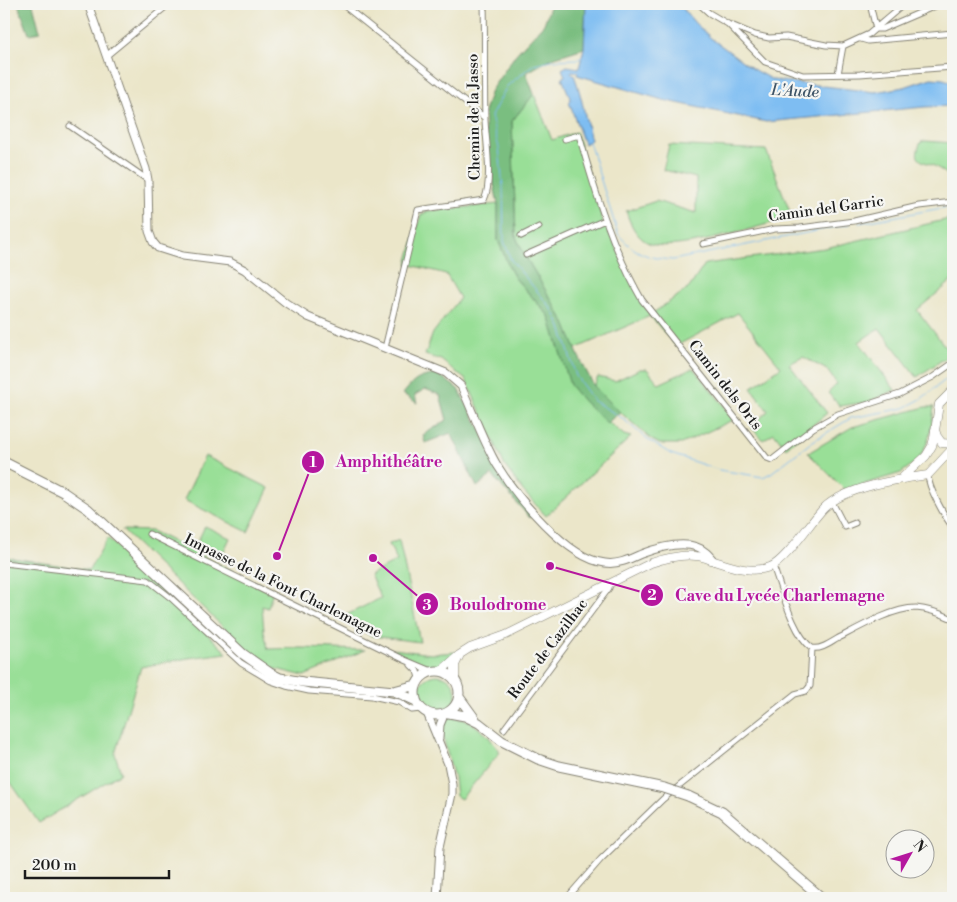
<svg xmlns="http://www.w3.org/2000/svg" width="957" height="902" viewBox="0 0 957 902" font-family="'Libre Bodoni',serif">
  <rect width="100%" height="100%" fill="#f6f6f2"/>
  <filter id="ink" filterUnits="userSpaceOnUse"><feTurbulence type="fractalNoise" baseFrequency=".02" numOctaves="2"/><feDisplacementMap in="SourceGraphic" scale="10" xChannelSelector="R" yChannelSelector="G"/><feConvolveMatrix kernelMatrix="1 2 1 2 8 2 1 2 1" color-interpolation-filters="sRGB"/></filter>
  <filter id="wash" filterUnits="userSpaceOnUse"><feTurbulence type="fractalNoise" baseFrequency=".0096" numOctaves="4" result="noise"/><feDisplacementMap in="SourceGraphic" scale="20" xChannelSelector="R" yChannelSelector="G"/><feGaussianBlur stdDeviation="1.12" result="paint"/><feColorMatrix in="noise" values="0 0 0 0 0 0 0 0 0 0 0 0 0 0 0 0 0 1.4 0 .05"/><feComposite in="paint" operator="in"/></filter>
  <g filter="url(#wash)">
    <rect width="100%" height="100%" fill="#ebe6c9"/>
    <!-- green -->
    <path fill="#99df97" stroke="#5a7e5a" d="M534 94 552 140 576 132 602 219 650 315 689 288 705 264 825 248 953 218V280L917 310 951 354 917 377 879 328 859 342 895 390 868 402 840 406 828 393 837 384 827 370 803 357 789 364 827 413 786 448 774 433 763 440 751 427 768 411 751 388 781 367 738 313 676 346 650 316 575 349 565 323 524 254 516 237 512 121Z
      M925 141 953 143V178C947 175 942 170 936 167 924 160 911 163 921 142Z
      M669 145 766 150 792 217C763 225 677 253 651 244 637 239 630 224 626 211L656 201 696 213V178L663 170Z
      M498 204V240L509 267 515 278 549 316 584 402 624 435 631 437 546 516 524 492 505 466 466 380 441 360 425 355 433 333 460 298 446 274 407 264 421 215 428 211Z
      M693 368 735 419 681 444H660L652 440 620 412 594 386 598 377 615 381 640 369H647L659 384Z
      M925 407H934L932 423 928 441 919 459 901 473 845 490 808 453 852 427Z
      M205 456 269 488 248 532 184 500Z
      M205 526 230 538 222 555 197 543Z
      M122 530 152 531 273 591 268 608 262 606 264 631 268 649 301 648 365 650 304 676 272 668 248 651Z
      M108 538 227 653 188 658 141 667 115 754 121 773 39 823 4 773V570L6 557 89 570Z
      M399 540 420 642 372 636 338 619 381 598 370 575 397 561 389 544Z
      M393 649 431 654 456 652C454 656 452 658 448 661 432 676 410 659 393 651Z
      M418 694a19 19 0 1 1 38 0a19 19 0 1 1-38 0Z
      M450 717 470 721 488 736 500 752 461 799 456 796 454 778 442 733 443 724Z"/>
    <!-- forest -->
    <path fill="#7abe80" stroke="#4b6d4e" d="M18 4H33L40 32 29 34Z
      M551 4H586L584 48 552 58 526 73 534 94 512 121 516 237 524 254 565 323 579 357 594 386 620 412 607 423 584 402 570 385 549 316 515 278 509 267 498 240V204L486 147 484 112 491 90 516 54 544 24Z
      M438 374 458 389 479 426 496 464 534 513 530 518 492 475 477 487 451 433 425 443 423 435 447 420 440 395 425 389 415 395 417 403 403 394C415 379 418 377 438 374Z"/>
    <!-- water -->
    <path fill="#7ebdf2" stroke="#4d6c87" d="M586 4H679L695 23 712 39 756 71 773 80 875 92 904 87 931 78 943 79 953 82V106L925 107 766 122 663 100 577 75 578 72 572 71 571 73 574 75C582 96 585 118 591 140L584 144 569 102 571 100 562 78 565 76 562 69 567 66 579 68 584 48Z"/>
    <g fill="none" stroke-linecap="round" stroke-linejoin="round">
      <!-- stream -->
      <path stroke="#7ebdf2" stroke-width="1" d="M582 57 579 59 552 60 534 64 507 86 491 116 499 148 503 187 504 241 511 260 552 309 561 327 576 376 594 401 622 418 648 440 671 454 719 470 763 477 771 473 813 441 851 418 904 408 921 399 953 374
        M589 142 618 234C635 254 648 258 673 260L850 224
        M859 223 953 206"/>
    </g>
  </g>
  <g filter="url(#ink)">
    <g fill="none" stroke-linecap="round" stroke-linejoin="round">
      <defs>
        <path id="minor" d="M342 4 485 118
          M699 4 709 13 728 24 765 62 803 75 860 74 953 67
          M870 4 876 29H882L940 4
          M731 25 755 35 769 38 786 37 826 45 843 46 869 34 904 4
          M861 39 868 41 953 33
          M106 56 169 4
          M838 74 843 46
          M70 126 148 180
          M565 139 579 135C595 192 612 248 642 300L767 458 772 460 813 428 838 414 900 394 933 377 953 363
          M521 236 539 227
          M703 244 775 229 800 228 854 221 919 206 953 202
          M526 255 605 220
          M385 348 418 210 484 200C493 182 486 141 485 120 484 81 485 42 484 4
          M928 475C928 487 945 518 953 527
          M832 502 845 527 855 523
          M149 534 405 660 431 671
          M4 563 148 580 171 598 241 663 271 681 286 686 309 691 372 696 399 702 412 710 421 709
          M773 566C782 589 792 633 812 648 821 650 830 643 837 639 858 628 892 608 916 608 929 609 942 614 953 619
          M411 665 417 671 419 678
          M504 729 609 588 610 583
          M567 898 601 859 663 799 795 694 806 691 810 686 812 648"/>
        <path id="tertiary" d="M88 4 146 169 148 180 149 231 153 242 158 248 183 256 230 262 245 270 286 303 308 317 446 373 461 386C472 410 484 443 497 465 516 496 567 559 605 563 618 565 630 559 641 554 657 548 680 541 697 547 704 549 709 555 714 561
          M427 713 448 764 452 784V794L440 847 437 898
          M439 738 440 725 444 715"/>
        <path id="secondary" d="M935 430 937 436 942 443 953 444
          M928 475 953 448
          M903 477 926 456 932 446 934 438 939 404 953 390
          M441 671 459 655 470 648 506 635 651 563C666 558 681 554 696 556 701 556 706 558 711 560 730 566 750 574 770 567 786 561 810 522 824 508 845 487 899 479 928 475
          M455 679V665L459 657"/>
        <path id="primary" d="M4 462 63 492 88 509 243 654 270 673 280 678 303 682 394 691 416 685
          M415 693a22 22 0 1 1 44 0a22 22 0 1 1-44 0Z
          M394 691 416 701
          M459 697 475 719
          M449 713 465 716 479 723 502 741 538 759 559 766 664 788
          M688 796 722 812 822 898"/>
      </defs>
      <!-- minor casing -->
      <use href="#minor" stroke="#848172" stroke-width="7"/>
      <!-- tertiary casing -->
      <use href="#tertiary" stroke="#848172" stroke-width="9"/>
      <!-- secondary casing -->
      <use href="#secondary" stroke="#848172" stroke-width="9"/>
      <!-- primary casing -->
      <use href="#primary" stroke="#848172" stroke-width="11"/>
      <!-- minor -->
      <use href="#minor" stroke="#fff" stroke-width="5"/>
      <!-- tertiary -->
      <use href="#tertiary" stroke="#fff" stroke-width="7"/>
      <!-- secondary -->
      <use href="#secondary" stroke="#fff" stroke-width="8"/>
      <!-- primary -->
      <use href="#primary" stroke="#fff" stroke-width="9"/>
      <defs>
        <path id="primary-bridge" d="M664 788 688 796"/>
      </defs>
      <!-- primary-bridge casing -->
      <use href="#primary-bridge" stroke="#848172" stroke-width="11" stroke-linecap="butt"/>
      <!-- primary-bridge -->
      <use href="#primary-bridge" stroke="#fff" stroke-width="9"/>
    </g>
  </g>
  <g text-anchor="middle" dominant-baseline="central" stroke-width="4.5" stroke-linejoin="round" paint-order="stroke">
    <!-- street labels -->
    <g font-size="15" fill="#1c1c1c" stroke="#f6f6f2">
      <text transform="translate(474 117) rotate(-91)">Chemin de la Jasso</text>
      <text transform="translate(826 209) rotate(-8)">Camin del Garric</text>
      <text transform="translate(725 385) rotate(52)">Camin dels Orts</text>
      <text transform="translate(283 586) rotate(26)">Impasse de la Font Charlemagne</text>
      <text transform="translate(548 649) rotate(-53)">Route de Cazilhac</text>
    </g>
    <!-- water labels -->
    <g font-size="16" font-style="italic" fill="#3e5467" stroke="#f6f6f2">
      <text transform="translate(795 91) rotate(3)">L'Aude</text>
    </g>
  </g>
  <!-- callouts -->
  <path fill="none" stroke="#b5179e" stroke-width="2" d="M277 556L313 462M550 566L652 595M373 558L427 604"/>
  <g fill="#b5179e" stroke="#f6f6f2" stroke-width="2">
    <circle cx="277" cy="556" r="5"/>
    <circle cx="550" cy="566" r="5"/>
    <circle cx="373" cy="558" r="5"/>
    <circle cx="313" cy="462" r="12"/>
    <circle cx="652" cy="595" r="12"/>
    <circle cx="427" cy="604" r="12"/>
  </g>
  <g font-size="15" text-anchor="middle" font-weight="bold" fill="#fff">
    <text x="313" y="467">1</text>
    <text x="652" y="600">2</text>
    <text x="427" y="610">3</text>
  </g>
  <g font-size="16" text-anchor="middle" font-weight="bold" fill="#b5179e" stroke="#f6f6f2" stroke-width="4.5" stroke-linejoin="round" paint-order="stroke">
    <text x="389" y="467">Amphithéâtre</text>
    <text x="780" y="601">Cave du Lycée Charlemagne</text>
    <text x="498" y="610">Boulodrome</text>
  </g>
  <!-- margin -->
  <rect width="957" height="902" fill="none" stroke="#f6f6f2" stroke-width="20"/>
  <!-- north arrow -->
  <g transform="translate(910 854) rotate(51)"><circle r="24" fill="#f6f6f2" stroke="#9f9f9c"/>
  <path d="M0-4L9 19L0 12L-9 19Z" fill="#b5179e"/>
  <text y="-8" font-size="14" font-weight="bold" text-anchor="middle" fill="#1c1c1c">N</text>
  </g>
  <!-- scale -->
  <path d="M25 870v8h144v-8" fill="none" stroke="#1c1c1c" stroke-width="2.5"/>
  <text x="32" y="870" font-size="15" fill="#1c1c1c" stroke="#f6f6f2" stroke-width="4" paint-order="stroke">200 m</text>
</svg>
